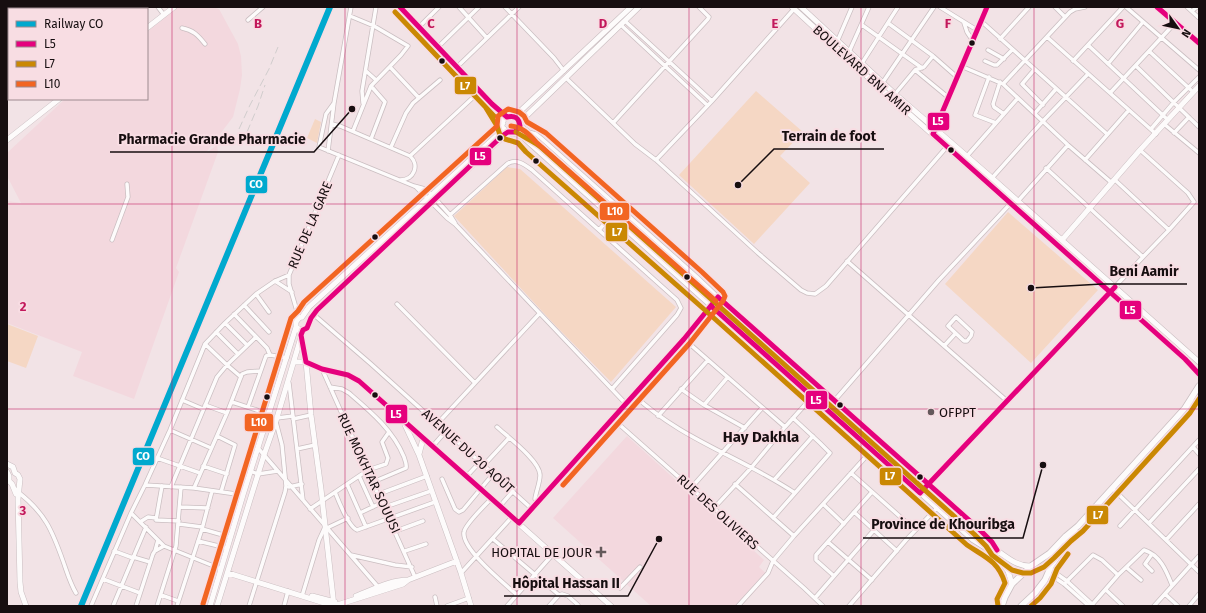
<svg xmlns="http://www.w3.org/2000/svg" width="1206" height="613" viewBox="0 0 1206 613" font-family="'Fira Sans',sans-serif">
  <rect width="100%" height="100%" fill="#f2e3e6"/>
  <!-- built -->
  <path fill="#f3d8de" d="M178 7H212L219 9 238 44 241 56 242 75 240 89 233 117 205 154 217 145 218 152 176 268 179 272 134 399 73 376 82 352 7 323V201L21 203 7 176V153L65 99H147V32Z
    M627 436 764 560 759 567 769 576 741 606H651L553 518Z"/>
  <!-- park -->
  <path fill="#f5d7c4" d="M756 91 803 132 780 156 810 183 754 244 679 175Z
    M315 119 321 122 317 143 307 138Z
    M507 167 520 169 676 307 611 382 552 322 454 216Z
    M1008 212 1098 290 1031 363 945 284Z
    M7 324 38 336 26 368 7 361Z"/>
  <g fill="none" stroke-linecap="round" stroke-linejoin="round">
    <defs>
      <path id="street" d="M38 7 39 9
        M79 7V9
        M158 7 164 15
        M459 7 487 38
        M505 7 554 58 564 71
        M940 7 977 30
        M1055 7 1065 17
        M1126 7 1199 70
        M1187 7 1199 18
        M1192 11 1197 7
        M350 16 374 26 408 46 401 55 371 86 353 131
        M248 20 263 7
        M625 21 712 101
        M981 21 1107 134
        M888 23 933 56 958 78
        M964 23 967 32 973 41
        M621 25 707 105
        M862 25 922 68
        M419 27 439 7
        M182 28C193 30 198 35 205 44
        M1047 37 1156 134
        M1000 39 1029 7
        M837 42 852 7
        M1088 45 1168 120
        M438 47 479 7
        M988 50 1004 59
        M1149 51 1191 90
        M849 52 869 7
        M985 61 994 65H997L1012 50
        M1073 61 1123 7
        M862 63 898 7
        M1108 64 1143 22
        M1136 66 1199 127
        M390 67 419 98
        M457 67 519 7
        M963 67 1003 84 1068 145 1112 183
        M915 70 949 98
        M1034 70 1022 84 1043 105
        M366 71 376 80
        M7 76 9 74
        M989 77 975 115 996 123
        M566 78 635 144 656 160 758 253 801 290 807 293 815 294 826 286 951 142
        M883 82 934 7
        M1000 82 993 104 994 107 1004 114
        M1003 84 1070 12 1075 9 1085 7
        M371 86 385 102 371 139
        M1110 93 1175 23
        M895 94 915 70 924 67 933 56
        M334 103 326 114 319 147 414 186 425 189 432 195 450 215 455 223
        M363 103 362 91 376 7
        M1035 113 1056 89
        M613 123 708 19 709 17 699 7
        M332 124 340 126 410 156C420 165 414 180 400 180
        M1164 124 1199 153
        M1151 129 1174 102 1199 77
        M528 132 536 134 541 138 697 277 718 297 979 529 996 548
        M1174 133 1189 117
        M524 139 972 540 993 553
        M391 147 406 113 413 103 440 80
        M328 151 334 103 351 7
        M410 156 480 91
        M967 156 1018 98
        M656 160 712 101 794 9
        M1085 160 1129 110
        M1046 168 1143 257
        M992 178 1043 121 1088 74
        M1115 180 1169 230
        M416 187 447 218 455 224 626 404
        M1018 201 1068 145
        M450 215 507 164C516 158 524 164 532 170L677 300 681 308 677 315 612 389
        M599 230 610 217
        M112 240 128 197 127 184
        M847 261 1007 401
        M275 281 292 292
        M256 294 269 312
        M397 304 475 383
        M244 305 269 332
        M234 314 267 348 270 355
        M313 314 371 364 532 509
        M956 317 972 332 971 336 967 341H964L948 326Z
        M299 318 289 284V275L339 155
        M225 323 247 345
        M216 332 238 354
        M684 339 785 427 812 397
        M205 344 227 365 241 377
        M944 346 955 334
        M322 369 415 577
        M289 383 303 500
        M330 387 342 389 349 393C370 411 393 430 404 457 405 461 407 464 406 468L373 482
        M681 389 704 405 745 428
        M634 395C680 439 743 458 795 493L830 453 820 443 793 418
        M182 400 203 409
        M835 400 939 280 1010 204
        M232 402 269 414
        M205 405 227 413
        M704 405 727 378
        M248 407 266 356 270 355 287 358
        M658 416 708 360
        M277 418 293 416
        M293 419 311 415
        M613 419 804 588 823 606
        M437 424 539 314
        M497 427C508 437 540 461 540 475 540 483 536 491 535 499L538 503
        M170 430 211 448
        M217 436 235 445 221 492
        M432 447 446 431
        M1193 447 1199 454
        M258 448 379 588
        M297 449 315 445
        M157 458 200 473
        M484 465 509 438
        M203 466 227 474
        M250 471 258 474 278 471
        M851 473 915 530
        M359 476 373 507
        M466 477 480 462
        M442 479 455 509 459 512 463 510 493 474
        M774 480 813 436
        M347 484 366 527
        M735 484 794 536
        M145 485 194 488 243 495
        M928 485 1143 257 1169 230 1194 202 1188 193 1140 150
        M162 486 156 520 179 521
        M171 487 217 377 227 365 256 337
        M289 487 302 484
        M194 488 227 413 242 374 247 372 260 371
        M691 488 762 408
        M1112 488 1199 572
        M18 492C45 513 52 530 63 561 67 572 70 583 76 593
        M335 492C339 502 348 526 357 530L435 502
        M379 494 427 476
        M491 499C485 505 465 525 464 532 461 549 505 584 517 595
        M823 504 844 524
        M500 506 513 491
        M180 507 208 508
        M385 507 431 491
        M714 508 751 468 785 427
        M310 509 359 476 368 470 386 464 388 458 382 442 389 432
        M854 512 897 551
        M131 513 164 546 221 569
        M360 513 383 502
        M773 518 795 493
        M140 522 148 517 156 518
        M1149 523 1199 469
        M179 524 202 527
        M1120 526 1199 440
        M327 528 348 518
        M202 529 230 537
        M396 531 423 521
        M493 539 559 595
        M1166 540 1199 504
        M198 541 227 548
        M828 542 872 580
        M114 551 133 558
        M155 551 158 540
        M405 551 426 544
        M351 555 395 565 412 567
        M133 557 150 562
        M1127 568 1141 580
        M1050 569 1067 581 1093 605
        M1152 571 1145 564 1152 554
        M461 573 512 517
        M1049 574 1064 584 1089 606
        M834 576 816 560V555L872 492
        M103 579 140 593
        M1064 584 1093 555 1102 560 1118 575
        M620 588 640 567
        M1106 590 1123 606
        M1165 594 1178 606
        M161 595 178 601
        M302 596 319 540 325 527
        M435 597 437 606
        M815 598 874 530
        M91 606 131 513 145 485 170 430 205 344 225 323 256 294 275 281 289 275
        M113 606 146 527
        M136 606 153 554 155 551 164 546
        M157 606 176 546 181 487
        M177 606 202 529 212 491
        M249 606 285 492 286 486 282 445 276 422
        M284 606 288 591
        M447 606 469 598
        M507 606 553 554
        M549 606 559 595 562 594 568 596 578 605 577 606
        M738 606 768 573 773 561 794 536 872 450
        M849 606 906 540 937 508
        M1091 606 1118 575 1144 550C1160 555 1166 570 1172 585
        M1154 606 1199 556
        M1189 606 1199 594"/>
      <path id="secondary" d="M400 7 492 104 507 117
        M792 7 870 79 1185 359 1199 374
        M801 7 895 94 992 178 1199 362
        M1157 7 1199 43
        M147 28 174 7
        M494 108 503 123
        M502 125a9 9 0 1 1 18 0a9 9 0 1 1-18 0Z
        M514 117 631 7
        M520 122 639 7
        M520 126 527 131 536 143 986 543 1008 571 1012 584
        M934 132 987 7
        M514 133 536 143
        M7 140 59 99
        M1062 240 1140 150 1199 86
        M302 317 309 307 504 129
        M297 328 303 330 307 328 311 318 321 306 508 132
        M299 330 301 335 306 362 322 369 348 375 359 381 611 606
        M294 362H306L311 415 321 489 334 606
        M405 425 419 455 461 573 471 606
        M419 454 423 439
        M7 464 13 467 15 473 18 475 20 479 18 499 20 582 21 592 26 606
        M7 472 9 476V481L12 484 16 494
        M519 523 684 339 715 302
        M990 546C1004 554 1015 567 1031 566
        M228 573 334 606 403 584 408 580 457 561
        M312 596 335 602
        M356 596C372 590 390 580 408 580
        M210 606 243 495 296 327V322L299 318 302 317
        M217 606 264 455 276 421 301 337"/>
      <path id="primary" d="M1187 407 1199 400
        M1002 606 1005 597 1012 584 1031 566 1050 553 1066 536 1078 526 1185 408 1199 386
        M1021 606 1035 593 1045 580 1051 566 1075 531"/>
    </defs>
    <!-- street casing -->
    <use href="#street" stroke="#cabec1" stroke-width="5"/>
    <!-- secondary casing -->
    <use href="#secondary" stroke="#cabec1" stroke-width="6"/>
    <!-- primary casing -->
    <use href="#primary" stroke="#cabec1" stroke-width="7"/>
    <!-- street -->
    <use href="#street" stroke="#fdfbfb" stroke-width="3.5"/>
    <!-- secondary -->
    <use href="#secondary" stroke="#fdfbfb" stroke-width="5"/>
    <!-- primary -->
    <use href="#primary" stroke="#fdfbfb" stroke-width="5.5"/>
    <!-- rail -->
    <path stroke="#d1cdcd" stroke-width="1" stroke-dasharray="8 4" stroke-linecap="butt" d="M239 129 250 105 269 69 278 47
      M247 132 258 106 265 85
      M79 606 328 7"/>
    <defs>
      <path id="bus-1" d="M400 7 492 104 507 117C515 115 519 118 520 126L515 132H508L502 136 317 310 311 318 307 328 303 330 301 335 306 362 322 369 348 375 359 381 519 523
        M987 7 933 134 1185 359 1199 374
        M1157 7 1199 43
        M711 306 920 493 1115 287
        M519 523 684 339 718 297 979 529 992 542 997 550"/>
      <path id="bus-2" d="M395 12 494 116
        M486 108 497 126 500 135 505 139 518 143 526 152 706 311 967 545C985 557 998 561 1005 583L997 599 998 606
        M516 132C525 138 534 141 542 148L974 534 986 546 992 555 1012 570 1023 573H1031L1044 567 1054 558 1071 541 1083 531 1190 413 1199 399
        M1031 606 1040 598 1051 584 1057 569 1068 554"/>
      <path id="bus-3" d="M511 126C522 127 529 134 536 142L716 301
        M203 604 291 318 298 311 304 302 497 126 498 116 508 109 519 112 524 116 527 122 546 133 702 272 723 292 725 296 723 301 689 344 563 485"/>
    </defs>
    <!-- bus-1 casing -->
    <use href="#bus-1" stroke="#f8dde3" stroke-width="8"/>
    <!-- bus-2 casing -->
    <use href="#bus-2" stroke="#f8dde3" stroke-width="8"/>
    <!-- bus-3 casing -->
    <use href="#bus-3" stroke="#f8dde3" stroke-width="8"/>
    <!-- bus-1 -->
    <use href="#bus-1" stroke="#e5007d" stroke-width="5"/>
    <!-- bus-2 -->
    <use href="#bus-2" stroke="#ca8803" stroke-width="5"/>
    <!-- bus-3 -->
    <use href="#bus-3" stroke="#f26522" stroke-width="5"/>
    <defs>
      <path id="rail-1" d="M81 606 330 7"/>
    </defs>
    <!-- rail-1 casing -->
    <use href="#rail-1" stroke="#f8dde3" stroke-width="9"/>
    <!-- rail-1 -->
    <use href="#rail-1" stroke="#00a9ce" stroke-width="6"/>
  </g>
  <!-- grid -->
  <path fill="none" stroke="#c2185b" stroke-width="1" stroke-opacity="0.55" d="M172 7V606M345 7V606M517 7V606M689 7V606M861 7V606M1034 7V606M7 204H1199M7 409H1199"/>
  <!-- markers -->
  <g fill="#170e10" stroke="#f8dde3" stroke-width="1.5">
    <circle cx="972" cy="43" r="3.5"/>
    <circle cx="442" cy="61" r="3.5"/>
    <circle cx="500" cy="138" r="3.5"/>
    <circle cx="951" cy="150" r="3.5"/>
    <circle cx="536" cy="161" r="3.5"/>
    <circle cx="375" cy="237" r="3.5"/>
    <circle cx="687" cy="277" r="3.5"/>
    <circle cx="375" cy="395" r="3.5"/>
    <circle cx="267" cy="397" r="3.5"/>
    <circle cx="840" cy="405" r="3.5"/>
    <circle cx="920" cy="477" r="3.5"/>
  </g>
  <g fill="#64595b" stroke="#f8dde3" stroke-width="1.5">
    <circle cx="931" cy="412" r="4"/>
    <path d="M599 546h4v4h4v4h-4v4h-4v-4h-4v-4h4z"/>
  </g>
  <g text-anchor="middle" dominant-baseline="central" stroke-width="4" stroke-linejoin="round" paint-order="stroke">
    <!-- street labels -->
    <g font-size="13" fill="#170e10" stroke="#f8dde3">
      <text transform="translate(862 70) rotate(42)">BOULEVARD BNI AMIR</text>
      <text transform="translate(310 225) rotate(-67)">RUE DE LA GARE</text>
      <text transform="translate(468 451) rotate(42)">AVENUE DU 20 AOÛT</text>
      <text transform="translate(369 473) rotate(65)">RUE MOKHTAR SOUUSI</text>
      <text transform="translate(718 512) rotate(42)">RUE DES OLIVIERS</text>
    </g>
    <!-- poi labels -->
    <g font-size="13" fill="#170e10" stroke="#f8dde3" text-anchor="start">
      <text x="939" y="412">OFPPT</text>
      <text x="592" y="552" text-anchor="end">HOPITAL DE JOUR</text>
    </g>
    <!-- quarter labels -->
    <g font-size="15" font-weight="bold" fill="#170e10" stroke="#f8dde3">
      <text x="761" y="437">Hay Dakhla</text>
    </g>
  </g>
  <g font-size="13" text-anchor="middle" font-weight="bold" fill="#c2185b" stroke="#f8dde3" stroke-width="4" stroke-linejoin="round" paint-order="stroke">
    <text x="258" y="28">B</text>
    <text x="431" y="28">C</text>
    <text x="603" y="28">D</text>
    <text x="775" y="28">E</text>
    <text x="948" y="28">F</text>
    <text x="1120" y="28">G</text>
    <text x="23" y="311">2</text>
    <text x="23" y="515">3</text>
  </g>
  <!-- callouts -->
  <path fill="none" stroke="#170e10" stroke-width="1.5" d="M738 185L774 149H884M352 109L314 152H110M1031 288L1102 284H1187M1043 465L1023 538H863M659 539L628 596H504"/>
  <g fill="#170e10" stroke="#f8dde3" stroke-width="1.5">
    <circle cx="738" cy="185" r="4"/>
    <circle cx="352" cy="109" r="4"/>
    <circle cx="1031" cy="288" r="4"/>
    <circle cx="1043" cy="465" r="4"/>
    <circle cx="659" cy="539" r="4"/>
  </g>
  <g font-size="14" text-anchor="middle" font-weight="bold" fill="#170e10" stroke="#f8dde3" stroke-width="4" stroke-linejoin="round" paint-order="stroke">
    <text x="829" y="141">Terrain de foot</text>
    <text x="212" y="144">Pharmacie Grande Pharmacie</text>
    <text x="1144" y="276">Beni Aamir</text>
    <text x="943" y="529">Province de Khouribga</text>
    <text x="566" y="588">Hôpital Hassan II</text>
  </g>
  <g stroke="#f8dde3" stroke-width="1.5">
    <rect x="454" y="76" width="23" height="19" rx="4" fill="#ca8803"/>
    <rect x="927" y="112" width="23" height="19" rx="4" fill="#e5007d"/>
    <rect x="469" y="147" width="23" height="19" rx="4" fill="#e5007d"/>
    <rect x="245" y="175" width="23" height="19" rx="4" fill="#00a9ce"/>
    <rect x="599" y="202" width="31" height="19" rx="4" fill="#f26522"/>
    <rect x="605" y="222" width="23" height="20" rx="4" fill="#ca8803"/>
    <rect x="1119" y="300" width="23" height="20" rx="4" fill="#e5007d"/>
    <rect x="805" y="390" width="23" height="20" rx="4" fill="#e5007d"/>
    <rect x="385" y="404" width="23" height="20" rx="4" fill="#e5007d"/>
    <rect x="244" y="413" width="30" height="19" rx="4" fill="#f26522"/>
    <rect x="132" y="447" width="23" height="19" rx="4" fill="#00a9ce"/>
    <rect x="879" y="467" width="23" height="19" rx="4" fill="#ca8803"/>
    <rect x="1086" y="505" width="23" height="20" rx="4" fill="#ca8803"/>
  </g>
  <g font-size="11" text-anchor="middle" font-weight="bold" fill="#fff">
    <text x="465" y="90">L7</text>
    <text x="938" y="125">L5</text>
    <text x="480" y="160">L5</text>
    <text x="256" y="188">CO</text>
    <text x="615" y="215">L10</text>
    <text x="617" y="236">L7</text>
    <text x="1130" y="314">L5</text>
    <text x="816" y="404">L5</text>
    <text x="396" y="418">L5</text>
    <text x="259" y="426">L10</text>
    <text x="143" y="460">CO</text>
    <text x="890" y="480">L7</text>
    <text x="1098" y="519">L7</text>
  </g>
  <!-- border -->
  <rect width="1206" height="613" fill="none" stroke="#170e10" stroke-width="16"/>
  <!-- legend -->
  <rect x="8" y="8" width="140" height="92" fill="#f8dde3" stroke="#9e8a8f"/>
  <rect x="16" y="21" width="20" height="6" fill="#00a9ce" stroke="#9e8a8f"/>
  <text x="44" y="28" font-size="12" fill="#170e10">Railway CO</text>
  <rect x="16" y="41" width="20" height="6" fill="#e5007d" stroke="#9e8a8f"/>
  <text x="44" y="48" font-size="12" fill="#170e10">L5</text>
  <rect x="16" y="61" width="20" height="6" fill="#ca8803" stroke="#9e8a8f"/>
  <text x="44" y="68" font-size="12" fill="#170e10">L7</text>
  <rect x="16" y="81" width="20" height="6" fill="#f26522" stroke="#9e8a8f"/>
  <text x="44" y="88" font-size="12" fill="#170e10">L10</text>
  <!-- north arrow -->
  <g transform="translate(1178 28) rotate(123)" stroke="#f8dde3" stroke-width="3" paint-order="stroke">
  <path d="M0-3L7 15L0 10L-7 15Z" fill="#170e10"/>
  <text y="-6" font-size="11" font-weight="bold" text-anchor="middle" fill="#170e10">N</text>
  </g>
</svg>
